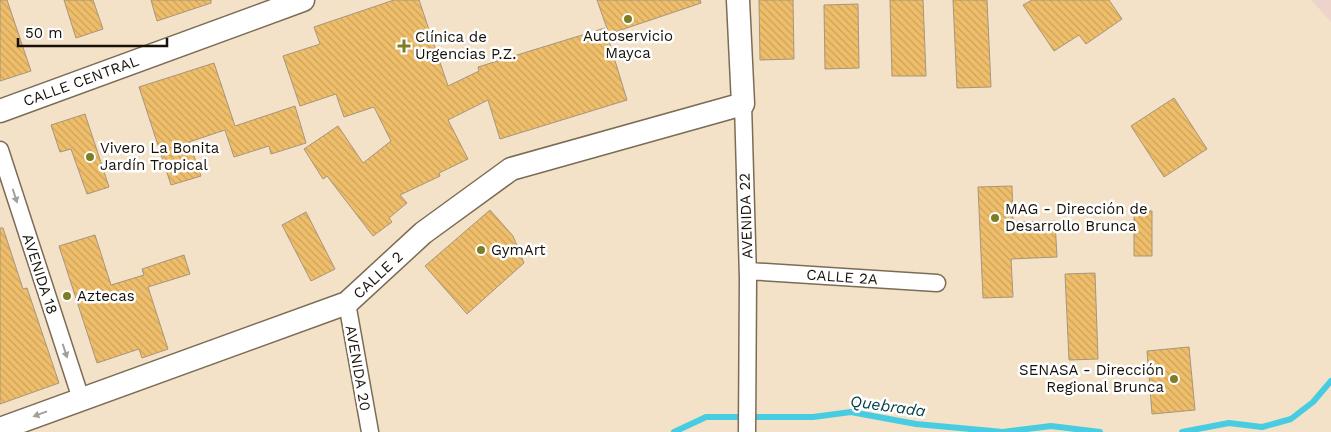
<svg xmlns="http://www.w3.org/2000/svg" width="1331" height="432" viewBox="0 0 1331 432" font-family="'Work Sans',sans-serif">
  <defs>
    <pattern id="building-back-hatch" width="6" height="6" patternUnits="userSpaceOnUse" patternTransform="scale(1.25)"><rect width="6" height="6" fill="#efbe6b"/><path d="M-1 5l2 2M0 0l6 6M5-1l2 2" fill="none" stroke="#cca25b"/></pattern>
  </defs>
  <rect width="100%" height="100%" fill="#f3e2c7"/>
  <!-- education -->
  <path fill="#edd4cb" d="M1311 0H1331V22Z"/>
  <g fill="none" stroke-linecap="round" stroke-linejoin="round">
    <!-- stream -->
    <path stroke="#48cce2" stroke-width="6" d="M674 432 706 417H813L851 412 916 424 1003 432 1051 426 1100 432
      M1182 432 1229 423 1262 427 1291 419 1313 402 1331 381"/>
  </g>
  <!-- building -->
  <path fill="url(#building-back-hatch)" stroke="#a6967d" d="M0 0H7L31 71 0 81Z
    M64 0H93L103 29 76 38Z
    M151 0H211V3L157 21Z
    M394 0H419L448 86 479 71 478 67 605 28 627 100 500 139 488 100 448 120 468 159 439 173 440 176 400 195 407 203 389 218 392 222 373 236 327 176 323 179 304 149 338 126 363 163 391 141 374 107 344 117 336 94 300 106 283 56 320 44 314 27Z
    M597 0H700L701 3 609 34Z
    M759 0H793L794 59 760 60Z
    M890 0H923L926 76H892Z
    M953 0H987L991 87 957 88Z
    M1032 0H1109L1122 19 1086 44 1079 35 1054 51 1023 5Z
    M858 4 859 68 825 69 824 5Z
    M214 63 235 126 295 106 306 143 271 154 269 146 234 157 225 130 189 142 201 176 171 185 139 87Z
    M1174 98 1207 149 1164 177 1131 126Z
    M85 114 109 187 87 194 71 149 60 152 51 125Z
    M1012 186 1013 222 1055 221 1057 257 1011 259 1013 297 983 298 978 187Z
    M490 210 513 236 524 263 467 314 425 266Z
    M1134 211H1152V256H1134Z
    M306 212 335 269 311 281 282 225Z
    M0 228H3L23 289 27 288 59 383 0 404Z
    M95 235 111 285 144 275 142 269 184 255 190 274 148 287 168 349 142 358 139 349 97 363 59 246Z
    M1095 273 1098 359 1069 360 1065 274Z
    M1189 347 1195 410 1152 414 1147 351Z"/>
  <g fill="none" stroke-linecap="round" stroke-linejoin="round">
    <defs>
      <path id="minor" d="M743 104 748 278 747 432
        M0 150 81 399
        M748 271 937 283
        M347 303 370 432"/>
      <path id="secondary" d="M0 111 303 0
        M0 429 347 303 423 233 511 169 743 104 738 0"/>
    </defs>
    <!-- minor casing -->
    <use href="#minor" stroke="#7c6c55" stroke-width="19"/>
    <!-- secondary casing -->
    <use href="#secondary" stroke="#7c6c55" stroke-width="25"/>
    <!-- minor -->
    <use href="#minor" stroke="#fff" stroke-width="16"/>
    <!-- secondary -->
    <use href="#secondary" stroke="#fff" stroke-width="22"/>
  </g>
  <!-- one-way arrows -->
  <defs><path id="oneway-solid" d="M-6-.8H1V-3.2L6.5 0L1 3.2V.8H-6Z" transform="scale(1.25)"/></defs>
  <g fill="#a2a09c">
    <use href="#oneway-solid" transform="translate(15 196) rotate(72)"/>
    <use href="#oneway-solid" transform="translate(65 351) rotate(72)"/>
    <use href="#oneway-solid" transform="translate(40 414) rotate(160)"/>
  </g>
  <!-- markers -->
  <g fill="#7c7d26" stroke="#fff" stroke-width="2">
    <circle cx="628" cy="19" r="5"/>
    <path d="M401.5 38.5h5v5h5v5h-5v5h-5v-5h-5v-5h5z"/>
    <circle cx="90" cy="157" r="5"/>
    <circle cx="995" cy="218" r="5"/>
    <circle cx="481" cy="250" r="5"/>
    <circle cx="67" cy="296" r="5"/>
    <circle cx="1174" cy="379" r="5"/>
  </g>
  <g text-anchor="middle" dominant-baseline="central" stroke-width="5" stroke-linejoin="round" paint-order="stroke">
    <!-- poi labels -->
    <g font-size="15" fill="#171108" stroke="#fff" text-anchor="start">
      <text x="628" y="36" text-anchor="middle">Autoservicio<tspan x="628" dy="17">Mayca</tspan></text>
      <text x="415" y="37">Clínica de<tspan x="415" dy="17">Urgencias P.Z.</tspan></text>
      <text x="100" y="148">Vivero La Bonita<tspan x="100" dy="17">Jardín Tropical</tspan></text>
      <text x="1005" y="209">MAG - Dirección de<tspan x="1005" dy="17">Desarrollo Brunca</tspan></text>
      <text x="491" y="250">GymArt</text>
      <text x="77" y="296">Aztecas</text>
      <text x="1164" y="370" text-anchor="end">SENASA - Dirección<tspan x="1164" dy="17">Regional Brunca</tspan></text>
    </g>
    <!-- street labels -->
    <g font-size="15" fill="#171108" stroke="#fff">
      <text transform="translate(81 81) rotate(-20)">CALLE CENTRAL</text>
      <text transform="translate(746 216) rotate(-92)">AVENIDA 22</text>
      <text transform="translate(40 274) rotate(72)">AVENIDA 18</text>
      <text transform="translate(378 275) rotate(-43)">CALLE 2</text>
      <text transform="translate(842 277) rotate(4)">CALLE 2A</text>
      <text transform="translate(358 368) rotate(80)">AVENIDA 20</text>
    </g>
    <!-- water labels -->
    <g font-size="16" font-style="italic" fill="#03414a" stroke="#fff">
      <text transform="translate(888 406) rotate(8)">Quebrada</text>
    </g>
  </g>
  <!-- scale -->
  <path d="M18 38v8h149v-8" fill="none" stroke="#171108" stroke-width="2.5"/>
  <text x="25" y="38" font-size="15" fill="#171108" stroke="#ffffff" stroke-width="4" paint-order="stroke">50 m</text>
</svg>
